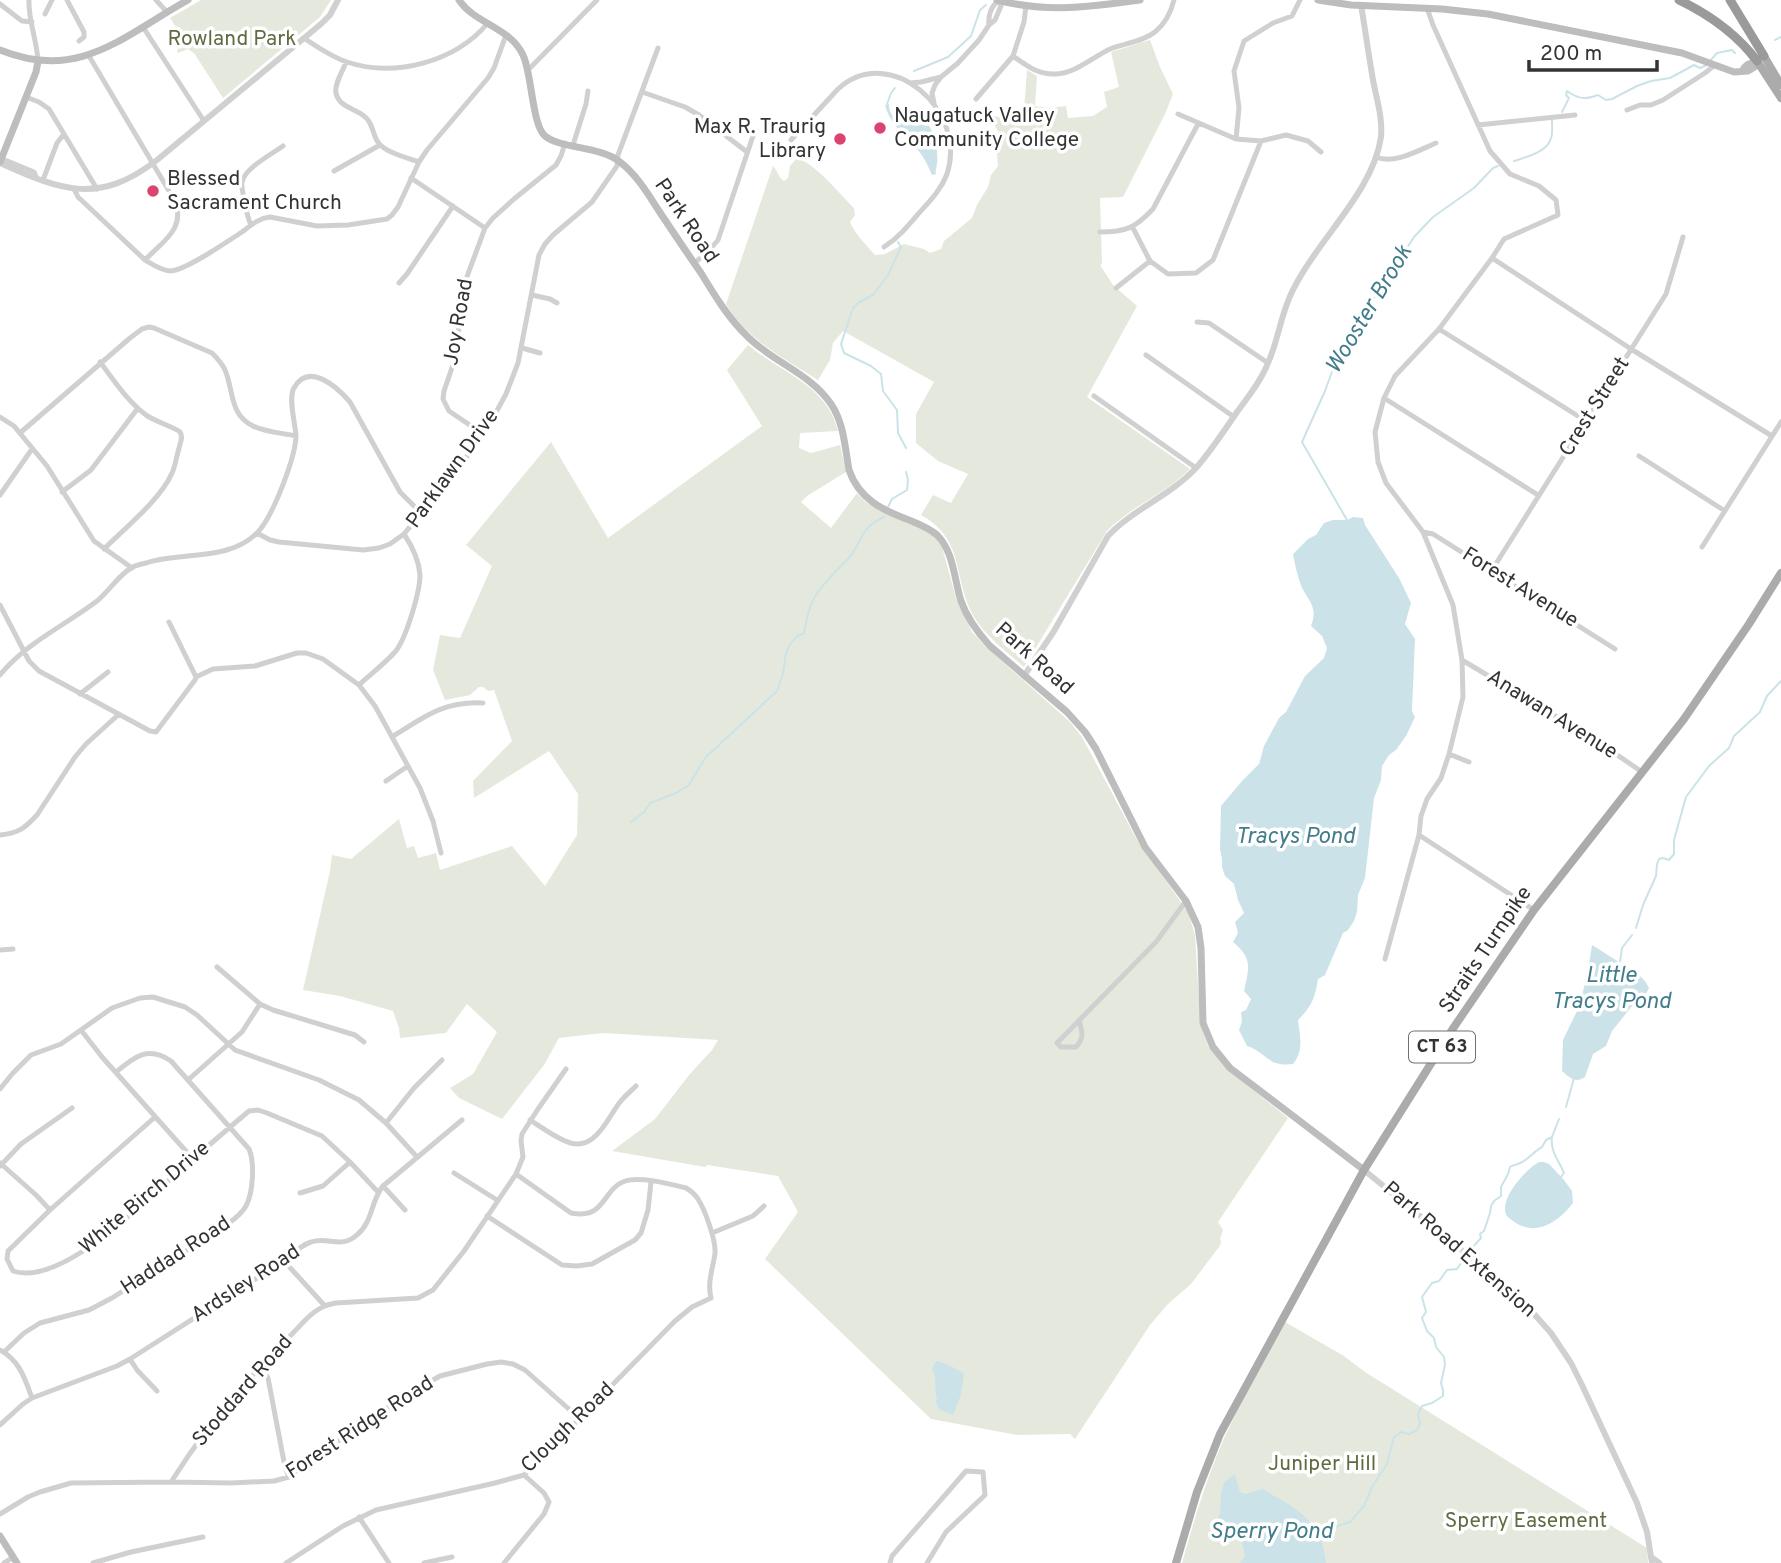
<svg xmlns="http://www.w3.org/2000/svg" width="1781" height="1563" viewBox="0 0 1781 1563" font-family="Overpass,sans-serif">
  <rect width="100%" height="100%" fill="#fff"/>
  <!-- green -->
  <path fill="#e5e9dd" d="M201 0H331L320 17 223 98 194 53 188 49 178 53 177 51 178 48 185 45 186 42 170 18Z
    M1150 40 1160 67 1173 94 1165 114 1123 197 1100 198 1102 264 1100 265 1113 285 1137 306 1087 397 1190 469C1165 494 1131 506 1107 531L1024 667C1006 651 986 637 974 617 952 578 966 540 921 515L933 495 951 503 968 474 938 461 916 443V414L934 382 843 331 833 343 830 360 818 380C784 359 747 339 726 304L773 166C778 171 778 177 784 181L788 178 790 166 796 159C812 159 841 196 854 208L855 215 850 222C855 234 866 245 875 255L885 254 904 244 924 249 930 253 941 249 944 241 972 218 977 205 988 187 991 175 998 166 997 153 999 133 991 119V115L1023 124 1027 70 1037 76 1035 106 1049 108 1066 106 1068 118 1093 116 1107 107 1104 92 1119 87 1111 52Z
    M748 345C781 373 827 385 838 431L800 433 799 448 811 453 840 445 846 472 807 496 801 502 831 528 857 493C880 522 920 512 942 547L956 598 972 632 986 647 1070 722 1082 737 1137 840 1188 912 1195 935 1200 1018 1203 1032 1208 1045 1227 1069 1288 1118 1218 1222 1223 1230 1220 1239 1221 1243 1219 1247 1191 1284 1168 1304 1150 1325 1075 1439 1070 1434 1017 1435 931 1419 765 1259 798 1212 778 1176 707 1165 705 1167 612 1151 655 1119 689 1075 712 1050 718 1040 603 1033 559 1038 544 1065 502 1119 459 1098 450 1088 473 1074 497 1032 467 1004 446 1033 400 1038 399 1028 393 1011 340 996 303 990 330 871 332 855 351 859 399 819 407 848 414 846 418 858 436 853 440 870 512 846 545 886 577 835 578 794 549 751 474 798 473 781 512 741 494 690 488 691 483 687H479L470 695 445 700 433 670 440 635 460 638 492 566 466 545 551 442 608 538 762 426 727 370Z
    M1285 1322 1344 1356 1365 1372 1647 1548 1648 1563H1182C1194 1520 1207 1477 1225 1436 1243 1397 1265 1360 1285 1322Z"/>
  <!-- water -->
  <path fill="#cbe3e8" d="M889 104C889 114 893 117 901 123 907 122 913 119 918 119 933 118 939 151 937 163 937 167 935 170 936 174L932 175C928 166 924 157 918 150 905 135 890 125 885 105Z
    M1353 517 1363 518 1365 525 1399 578 1411 603 1405 624 1415 639 1412 711 1415 717 1406 736 1396 750 1389 755 1382 766 1381 780 1374 798 1365 878 1358 895 1357 912 1354 921 1348 930 1343 933 1325 975 1318 979C1315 998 1312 1006 1298 1020 1300 1036 1304 1051 1293 1064 1266 1067 1267 1052 1247 1046L1239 1030 1242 1021 1241 1012 1246 1010 1251 999 1244 991C1249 967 1253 959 1233 942L1238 933 1235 922 1244 913 1238 900 1234 884 1225 876 1222 867V859L1220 849 1221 806 1242 781 1259 764 1264 746 1279 718 1286 712 1305 676 1324 658 1327 648 1322 636 1311 626C1318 608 1310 603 1302 588 1298 578 1295 565 1293 554L1308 539 1316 535 1324 523 1333 520H1347Z
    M1592 945 1638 974 1645 981 1649 988 1646 994 1632 1006 1612 1031 1606 1046 1593 1054 1585 1077C1575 1084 1569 1077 1562 1071L1563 1040 1578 1009 1587 977Z
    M1539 1162H1544L1549 1164 1564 1180 1572 1191 1573 1203C1560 1220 1538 1237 1516 1223 1515 1222 1508 1218 1507 1216 1497 1201 1526 1169 1539 1162Z
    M936 1361C942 1361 959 1370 964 1374L961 1395 953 1415 940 1410 935 1401 937 1400C934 1390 937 1377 932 1369Z
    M1235 1474 1240 1492 1245 1494 1262 1489C1296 1508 1322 1520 1326 1563H1240L1245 1555 1239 1532 1214 1528 1220 1513 1221 1493 1224 1482Z"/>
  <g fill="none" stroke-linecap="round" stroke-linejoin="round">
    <!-- stream -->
    <path stroke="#cbe3e8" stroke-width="2" d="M1775 40 1781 37
      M1710 61 1717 53 1732 50 1735 53
      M914 71 948 57 971 36 980 10 986 5
      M887 104 891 93 895 88
      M1562 112 1569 98 1566 95 1567 91C1578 99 1586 100 1598 95L1606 100 1612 99 1637 86 1651 81 1670 78 1694 65 1700 68 1707 65
      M1514 161C1526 157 1548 152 1551 138 1553 133 1552 126 1552 120
      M898 242 901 247 888 275 873 295 858 303 853 308 841 344 844 353 871 366 881 374 883 391 897 410 898 433 906 448
      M888 507 892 499 907 490 908 480 906 472
      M1347 520 1302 442 1325 391 1337 358 1354 326 1384 284 1414 237 1433 217 1474 188 1493 168 1498 166
      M631 822 644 812 650 803 674 794 688 786 706 757 777 691 783 674 786 653 789 646 796 637 804 633C809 601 815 593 837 570 841 565 848 560 852 554 865 535 860 529 884 517
      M1636 928 1643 905 1656 876 1657 864 1659 859 1663 858 1669 860 1674 854V840L1686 797 1709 766 1729 748 1734 736 1760 712 1767 696 1781 681
      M1620 962 1622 948 1632 935
      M1566 1107 1574 1078
      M1552 1137C1550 1152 1559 1160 1564 1173L1561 1177
      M1471 1249 1481 1238 1480 1234 1484 1231 1490 1213 1491 1206 1494 1201 1501 1196V1187L1508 1174 1510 1167C1513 1165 1516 1165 1520 1163 1528 1160 1534 1151 1542 1147L1546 1140 1552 1137 1559 1119
      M1328 1534 1335 1527 1350 1522 1364 1506 1372 1487 1387 1464 1394 1437 1401 1432 1409 1434 1417 1430 1420 1424 1418 1414 1422 1406 1432 1403 1443 1396V1390L1441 1383 1445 1365 1444 1357 1436 1347 1434 1338 1427 1331 1422 1318 1426 1312 1422 1297 1432 1283 1439 1281 1447 1270 1457 1269 1464 1259"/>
    <!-- minor -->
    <path stroke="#d0d0d0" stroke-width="5" d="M29 0C28 20 37 40 38 61
      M67 0 84 32V37L79 41
      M156 0 167 12
      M0 4 22 21 32 22
      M45 14 52 0
      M989 25C988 16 991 5 999 1
      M143 27 204 121
      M304 38C317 47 332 57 347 62 395 78 455 62 488 23
      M89 56 175 201C186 229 162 242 145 260
      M1013 56C1027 66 1038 75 1056 74 1076 73 1093 57 1110 49 1125 43 1142 42 1155 32 1165 24 1171 12 1174 0
      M346 62C343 71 334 84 336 93 339 109 361 109 368 120 375 130 373 141 384 148 394 155 408 158 419 162
      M528 70 597 0
      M910 83 921 82 941 77
      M642 92 685 107 699 115 747 152
      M26 97 39 102 49 109 97 189
      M976 99 1013 56 1024 22 1026 6
      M934 103 932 93 935 85 941 77 958 63 979 40 989 25 995 20 1001 6 999 1
      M1627 110 1640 105H1651L1663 100 1705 73 1715 65
      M1178 114 1236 139 1261 141 1286 135 1308 141 1321 152
      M1478 125 1575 115
      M1236 139 1239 108 1234 71 1244 41 1273 23 1292 16 1300 0
      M791 140 838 89C890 42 968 110 947 174 941 190 930 201 919 213 908 226 898 238 884 247
      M573 145 586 104 588 91
      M1376 157C1394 165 1419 150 1436 143
      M0 158 34 172 36 177
      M334 171 380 145
      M411 178 485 228
      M43 180 57 143 64 134
      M74 189 78 197 145 260C152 264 160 270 170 271 185 271 228 241 242 232 251 225 259 218 270 217L317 226 348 225 387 219 392 215 398 207 419 162 427 150 488 78 494 68 506 35
      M251 225C247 217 246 208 244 198 243 193 241 187 242 182 245 168 272 154 283 146
      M1133 228 1150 261 1168 274 1196 273 1213 260 1261 141
      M1100 232C1126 232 1135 228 1153 209L1198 124
      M1492 258 1631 349 1772 436
      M694 263 707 253 718 240 755 130
      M399 283 407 274 453 206
      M1116 288 1150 261
      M532 295 550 299 557 303
      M1197 322 1209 323 1268 363
      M1439 329 1586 421
      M522 348 540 353
      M1146 355 1234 417
      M100 362C114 380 127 401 146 415 152 420 178 429 180 432 184 437 179 446 178 452 176 459 175 467 172 473 161 499 124 529 104 549
      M1094 396 1196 468
      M1384 398 1538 495
      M0 417 14 426 47 466 94 541 132 568
      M20 433 130 338 142 329 149 327 154 328 212 353C217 358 222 363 225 370 234 391 229 414 253 426 265 432 282 433 296 436
      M483 434 449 411 443 399 444 391 456 356 462 297 465 282 485 228 493 218 514 199 556 165 561 156 565 143
      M1639 456 1725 511
      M62 492 91 470 138 408
      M0 495 32 449
      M1423 532 1433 534 1615 649
      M257 533 270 540 279 542 363 550 379 548 390 544 404 534 466 458 488 427 506 394 518 363 539 255 545 244 553 235 592 202 617 166 618 155 658 48
      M1702 547 1781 422
      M1492 570 1666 294 1683 237
      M0 605 29 661 39 671 150 731 156 732 195 680 196 677 169 622
      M1462 660 1597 741 1642 772
      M0 675C26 643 64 626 97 601 109 591 118 576 131 568 136 565 142 564 146 563 182 551 228 562 257 533 273 517 296 456 296 435 295 423 288 397 294 388 309 361 338 388 350 402L400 492 421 513
      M196 677 213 669 255 666 297 653H306L323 659 359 685 375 706 420 788 433 821 441 853
      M359 685C371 674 384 664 395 652 406 639 420 592 420 575 419 560 412 546 404 534
      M80 694 108 672
      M392 737C424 717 443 701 483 703
      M1449 754 1469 762
      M386 781 408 766
      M0 835C19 833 25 828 37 815L75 757 86 744 118 715
      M1419 835 1534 910
      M0 950 13 949
      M1385 959 1419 835 1421 816 1427 799 1441 778 1449 754 1463 697 1462 660 1453 605 1423 532 1386 483 1378 462 1375 432 1384 398 1395 376 1439 329 1492 258 1504 239 1558 215 1556 200 1539 186 1510 174 1490 151 1433 25 1427 8
      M217 967 260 1004 273 1010 355 1035 364 1042
      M1079 1020C1082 1032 1085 1037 1076 1047H1061L1057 1043 1156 942 1186 901
      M81 1030 102 1057 193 1159
      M188 1080 242 1032 260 1004
      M0 1089 13 1073 31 1055 61 1044 112 1008 140 998 153 997 185 1007 197 1015 235 1050 319 1080 359 1100 386 1123 417 1157
      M155 1117 50 1210 8 1251 7 1259 13 1271C60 1287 142 1204 175 1175 200 1153 224 1132 249 1111L258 1110 267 1113 322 1136 350 1162 378 1192
      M530 1120C541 1127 552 1135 563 1140 594 1156 606 1120 620 1102 625 1096 631 1091 636 1086
      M386 1123 414 1088 442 1060
      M0 1163 36 1195 50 1210
      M0 1166 21 1144 72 1108
      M454 1173 497 1200
      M383 1186 405 1210
      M300 1193 323 1186 350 1162
      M487 1216 562 1265 577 1266 592 1264 635 1240 641 1233 648 1210 651 1182
      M712 1233 753 1216 764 1206
      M284 1261 325 1306
      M0 1350C20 1361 25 1379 32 1398
      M4 1352 24 1333 40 1323 89 1310 112 1298 225 1226C233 1220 241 1215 246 1206 253 1193 255 1163 249 1149L171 1061C148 1045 134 1057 116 1072
      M130 1359 137 1370 157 1391
      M261 1364 268 1378 285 1467 289 1477
      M0 1425 23 1404 32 1398 117 1366 130 1359 284 1261C292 1254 301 1245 311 1242 329 1236 341 1250 358 1234 373 1221 371 1200 383 1186L462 1120
      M171 1482C205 1428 247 1378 292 1334 302 1324 312 1311 325 1306 329 1304 332 1304 336 1303L418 1298 433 1290 464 1251 516 1174 523 1157 521 1141 522 1134 538 1109 566 1069
      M0 1514 28 1497 40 1492 71 1483 171 1482 231 1483 274 1481 289 1477 366 1421 424 1385 440 1376 487 1364 501 1362 513 1364 525 1370 580 1419
      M359 1517 389 1563
      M1652 1557 1660 1563
      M4 1563 14 1557
      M93 1563 131 1552 203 1537
      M286 1563 343 1526 376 1510 495 1483 524 1475 675 1321 692 1307 711 1298C707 1282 713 1269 715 1253 716 1240 705 1210 698 1199 695 1194 691 1191 686 1188 670 1184 640 1176 625 1181 602 1189 606 1220 571 1213L516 1174
      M424 1563 452 1557
      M504 1563 544 1514 549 1502 544 1493 524 1475
      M890 1563 892 1556 966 1471 983 1472 985 1495 946 1532 927 1563"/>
    <!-- tertiary -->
    <path stroke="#d0d0d0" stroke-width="6" d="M0 163C62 191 99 205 157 160L321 24 330 15 338 0
      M1024 676 1054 631 1108 536C1133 509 1170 496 1196 468 1211 451 1224 431 1237 412 1248 397 1261 381 1268 363 1279 339 1281 311 1294 288 1318 239 1373 192 1381 137 1383 115 1375 95 1372 74 1368 51 1365 28 1361 5
      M1364 1170 1518 1296 1551 1333 1571 1363 1582 1385 1637 1503 1647 1532 1652 1563"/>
    <!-- secondary -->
    <path stroke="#bdbdbd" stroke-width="7" d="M459 0C475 24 510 27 523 55 532 74 532 125 545 136 561 149 600 146 620 162 637 175 648 194 659 211 673 232 687 253 701 273 715 296 729 319 748 337 773 362 811 374 831 404 844 423 845 448 849 470 859 499 882 510 909 520 919 524 929 528 937 535 954 552 954 579 961 601 967 618 978 633 990 646L1067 712 1085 732 1096 749 1145 847 1186 901 1198 927 1201 948 1203 1023 1213 1047 1230 1068 1364 1170
      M997 0C1047 13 1090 7 1140 0
      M1318 0 1351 5 1442 9 1488 14 1682 53 1734 72 1748 71 1756 66 1757 61
      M0 50C79 82 123 36 188 0
      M1742 71C1748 61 1753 64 1760 59
      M0 162 36 72 38 61
      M0 1536 17 1563"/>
    <!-- primary -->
    <path stroke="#ababab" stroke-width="8" d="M1764 56 1781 85
      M1757 61 1781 98
      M1176 1563 1197 1492 1220 1434 1364 1170 1454 1027 1534 910 1684 719 1749 624 1781 573"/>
    <!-- motorway -->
    <path stroke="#9a9a9a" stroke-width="9" d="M1679 0C1710 15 1736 33 1757 61
      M1730 0 1764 56"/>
  </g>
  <!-- markers -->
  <g fill="#da446f" stroke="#fff" stroke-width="2.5">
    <circle cx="880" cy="128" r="7"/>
    <circle cx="840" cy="139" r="7"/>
    <circle cx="153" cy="191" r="7"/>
  </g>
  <g text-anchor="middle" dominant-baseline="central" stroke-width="7" stroke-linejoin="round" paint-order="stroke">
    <!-- shield labels -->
    <rect fill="#fff" stroke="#707070" stroke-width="2" x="1409" y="1031.5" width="66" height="31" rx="5"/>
    <g font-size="19" font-weight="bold" fill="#333">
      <text x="1442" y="1047">CT 63</text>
    </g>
    <!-- park labels -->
    <g font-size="21" fill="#5f6c42" stroke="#fff">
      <text x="232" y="39">Rowland Park</text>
      <text x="1322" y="1464">Juniper Hill</text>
      <text x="1526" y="1521">Sperry Easement</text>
    </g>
    <!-- poi labels -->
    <g font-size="21" fill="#333" stroke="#fff" text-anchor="start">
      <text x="894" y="116">Naugatuck Valley<tspan x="894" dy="24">Community College</tspan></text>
      <text x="826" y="127" text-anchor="end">Max R. Traurig<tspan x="826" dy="24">Library</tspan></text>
      <text x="167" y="179">Blessed<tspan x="167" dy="24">Sacrament Church</tspan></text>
    </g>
    <!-- street labels -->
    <g font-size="21" fill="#333" stroke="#fff">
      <text transform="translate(686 221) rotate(56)">Park Road</text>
      <text transform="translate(459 322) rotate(-80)">Joy Road</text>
      <text transform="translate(1595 407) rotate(-58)">Crest Street</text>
      <text transform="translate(453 469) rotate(-54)">Parklawn Drive</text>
      <text transform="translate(1520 588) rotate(32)">Forest Avenue</text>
      <text transform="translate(1034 659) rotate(42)">Park Road</text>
      <text transform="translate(1552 715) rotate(32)">Anawan Avenue</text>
      <text transform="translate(1486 950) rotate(-56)">Straits Turnpike</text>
      <text transform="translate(145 1198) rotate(-40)">White Birch Drive</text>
      <text transform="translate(1459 1250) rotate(41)">Park Road Extension</text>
      <text transform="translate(176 1256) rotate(-33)">Haddad Road</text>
      <text transform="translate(246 1284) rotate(-33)">Ardsley Road</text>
      <text transform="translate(243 1391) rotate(-49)">Stoddard Road</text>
      <text transform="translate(360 1428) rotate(-33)">Forest Ridge Road</text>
      <text transform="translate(568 1428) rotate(-44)">Clough Road</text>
    </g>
    <!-- water labels -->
    <g font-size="23" font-style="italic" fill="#427d8b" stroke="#fff">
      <text transform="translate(1370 310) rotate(-59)">Wooster Brook</text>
      <text x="1295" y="837">Tracys Pond</text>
      <text x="1611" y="976">Little<tspan x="1611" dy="26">Tracys Pond</tspan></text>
      <text x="1271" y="1532">Sperry Pond</text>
    </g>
  </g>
  <!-- scale -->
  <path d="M1529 60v10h128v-10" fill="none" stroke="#333333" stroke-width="3.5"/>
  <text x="1540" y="60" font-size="21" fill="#333333" stroke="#ffffff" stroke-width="5" paint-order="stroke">200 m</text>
</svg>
